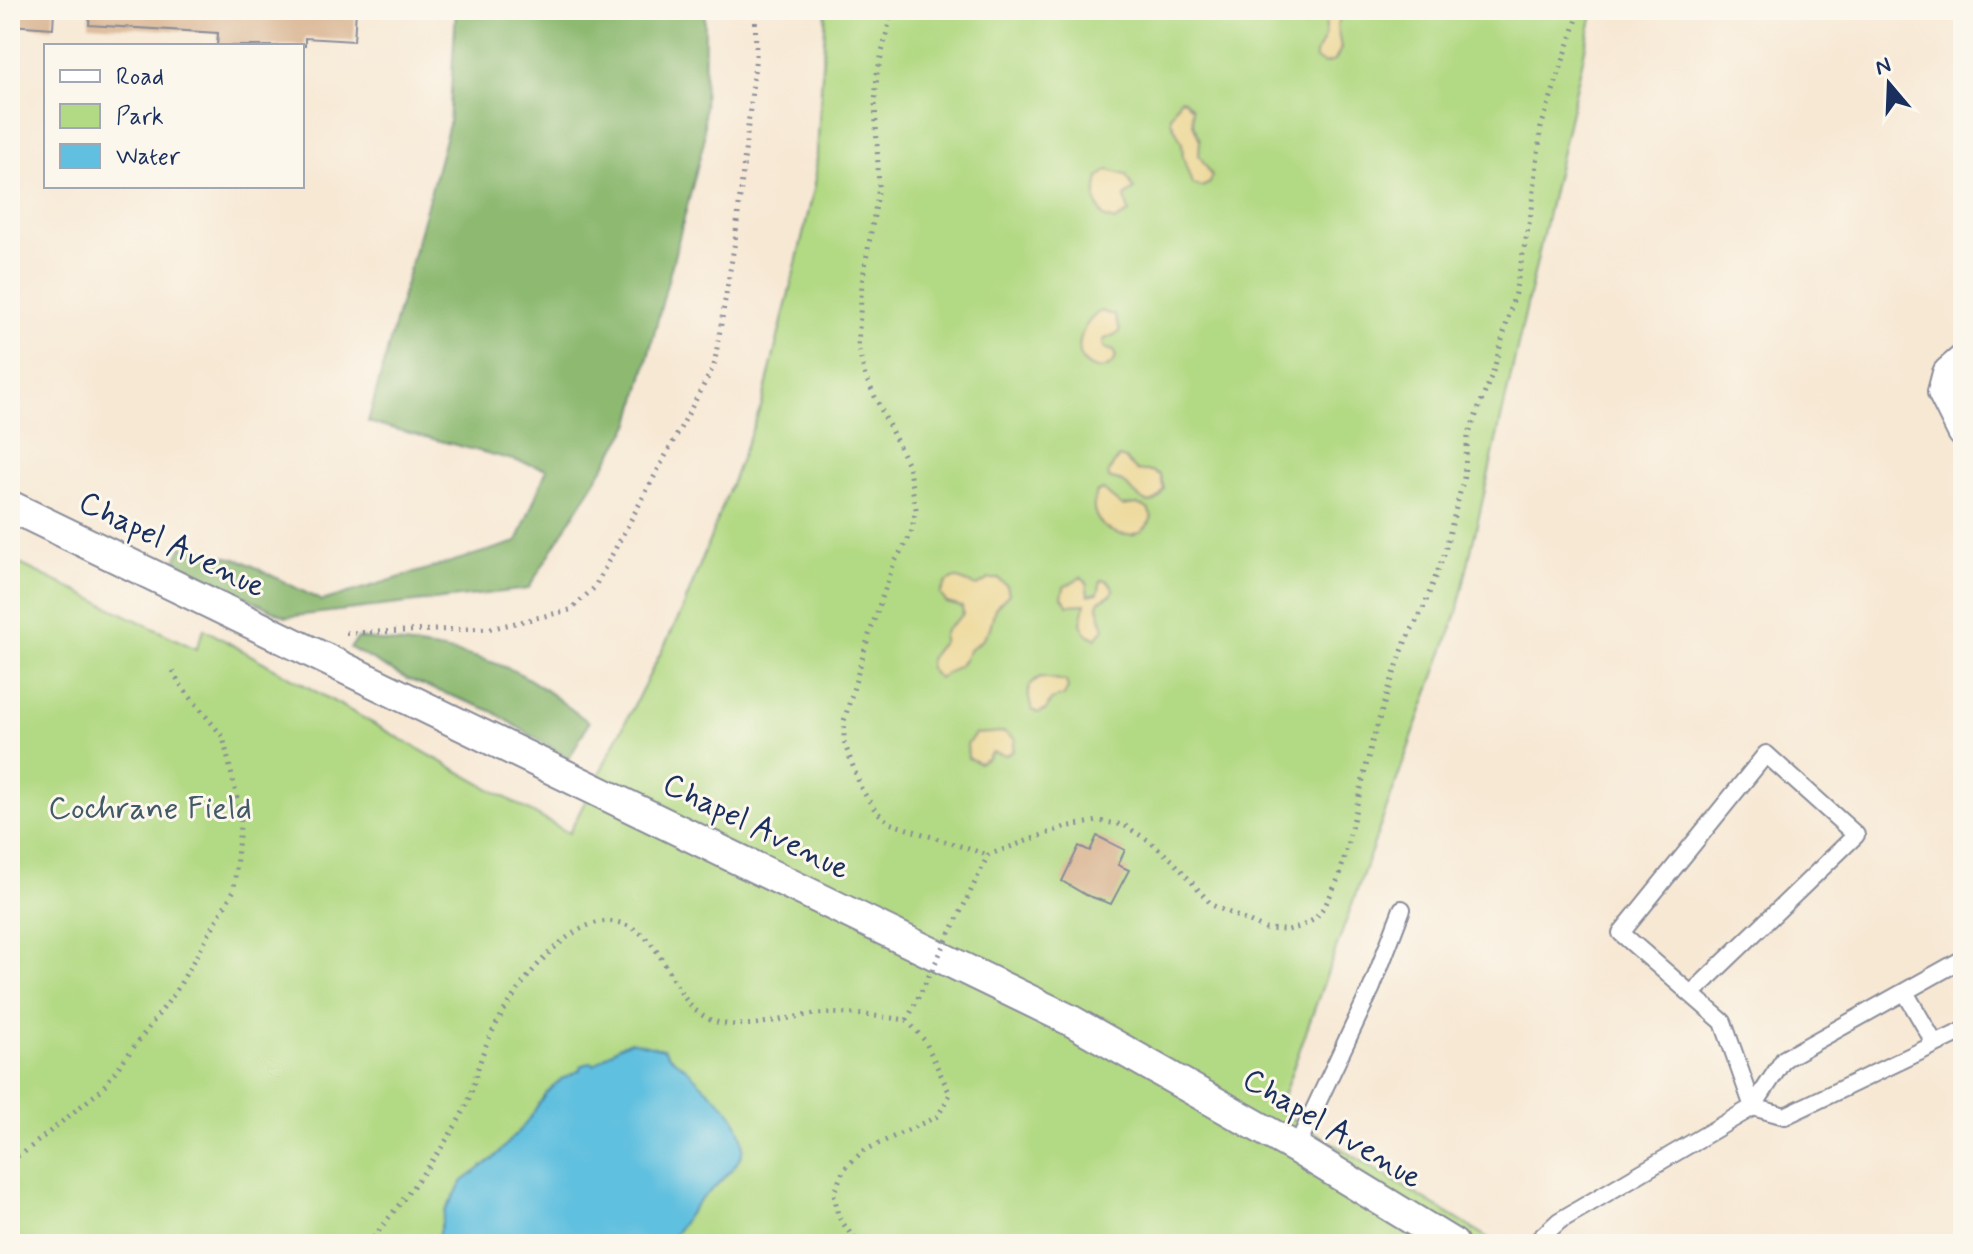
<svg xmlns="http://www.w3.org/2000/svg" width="1973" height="1254" viewBox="0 0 1973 1254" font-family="Mynerve,sans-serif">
  <rect width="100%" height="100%" fill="#fbf7ec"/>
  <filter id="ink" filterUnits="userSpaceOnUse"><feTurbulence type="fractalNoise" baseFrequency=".0125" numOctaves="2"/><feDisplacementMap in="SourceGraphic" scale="16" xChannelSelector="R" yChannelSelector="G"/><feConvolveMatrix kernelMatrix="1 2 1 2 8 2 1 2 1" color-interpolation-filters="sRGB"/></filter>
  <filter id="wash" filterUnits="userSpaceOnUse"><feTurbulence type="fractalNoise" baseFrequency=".006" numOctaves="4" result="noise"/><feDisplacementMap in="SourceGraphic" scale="32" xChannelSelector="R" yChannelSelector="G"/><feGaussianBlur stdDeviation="1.8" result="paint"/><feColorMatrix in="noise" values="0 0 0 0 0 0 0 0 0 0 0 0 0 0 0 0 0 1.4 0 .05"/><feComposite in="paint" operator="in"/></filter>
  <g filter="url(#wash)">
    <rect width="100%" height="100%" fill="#f7e8d4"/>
    <!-- green -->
    <path fill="#b2d983" stroke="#668470" stroke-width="2" d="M826 10H1594L1457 613 1278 1110 1498 1244H10V559L196 649 204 629 569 833 682 611 762 404 815 185Z"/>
    <!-- forest -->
    <path fill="#8db971" stroke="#547468" stroke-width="2" d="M456 10H705L704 141 631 423 528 589 286 617 175 561 182 546 241 560 322 601 517 542 547 469 368 422 449 124Z
      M358 638C412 646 473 649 522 675 546 688 567 707 589 722L569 759 492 711 407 679 350 648Z"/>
    <!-- sand -->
    <path fill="#eeda9e" stroke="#84847e" stroke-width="2" d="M1327 10 1343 11 1337 26 1341 48 1335 61 1324 64 1316 59C1315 49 1320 49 1324 39 1327 31 1325 20 1327 10Z
      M1180 99 1184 100 1192 108 1193 124 1200 140 1199 155 1212 176 1210 183 1202 187 1192 184 1183 157 1182 143 1171 121V116Z
      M1108 170 1126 175 1134 189 1125 197 1129 213 1114 221 1103 217 1095 199 1099 177Z
      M1100 311 1114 315 1120 330 1118 333 1103 340 1104 348 1114 351 1116 358C1107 373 1093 372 1082 360 1074 341 1085 322 1100 311Z
      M1119 457 1125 459 1137 471H1152L1160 475 1164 489C1150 520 1134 489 1122 482 1118 480 1113 480 1109 478L1108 473Z
      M1103 490 1122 506 1137 504 1148 509 1152 517C1139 554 1079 528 1097 492Z
      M1081 577 1086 581 1088 595 1098 593 1101 580H1106L1113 588 1112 594 1099 601 1098 607 1104 629 1096 638 1085 633 1081 623 1085 604 1068 605 1062 597 1064 587Z
      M955 578 977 586 989 579H999L1007 586 1009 594 995 608 990 628 982 640 970 649 961 664 939 678C923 667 929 657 940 645 947 637 940 643 944 633 947 625 958 621 963 614L962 607 947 603 940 594 946 583Z
      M1041 677 1066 681 1068 688 1064 696 1051 700 1046 710 1038 713 1032 709C1027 694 1025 684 1041 677Z
      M1004 732 1015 739 1013 751 1006 755 992 752 987 759 979 763 968 758 967 744 975 734Z"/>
    <!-- water -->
    <path fill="#61c0df" stroke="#3e789e" stroke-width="2" d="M630 1041 664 1049C670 1061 683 1063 691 1073 701 1086 729 1106 734 1117 739 1129 747 1142 741 1156 735 1169 710 1192 700 1200 688 1212 679 1231 667 1244H436L445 1211 463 1181 494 1158 528 1121 546 1093 560 1080 580 1070V1066L592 1062 594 1065 618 1047Z"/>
    <g id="blocks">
      <!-- building -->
      <path fill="#d7b08c" d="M10 10H54L53 28 10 25Z
        M90 10H356L354 41 305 38V46H217L218 33 89 25Z
        M1097 836 1125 850 1118 865 1129 870 1111 904 1086 895 1062 881 1079 846 1090 851Z"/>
    </g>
  </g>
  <g filter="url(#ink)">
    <use href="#blocks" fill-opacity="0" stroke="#898c99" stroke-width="2"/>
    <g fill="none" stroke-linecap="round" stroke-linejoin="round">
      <defs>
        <path id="service" d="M1905 992 1935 1044
          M1691 994 1856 835 1766 754 1621 933 1723 1022 1753 1107
          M1753 1107 1785 1116 1963 1031
          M1296 1148 1372 987 1402 909
          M1534 1244 1559 1221 1753 1107 1784 1059 1963 959"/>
        <path id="minor" d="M1963 360 1948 373 1943 392 1963 432
          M10 506 1070 1020 1296 1148 1453 1244"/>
      </defs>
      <!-- service casing -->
      <use href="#service" stroke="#898c99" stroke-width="20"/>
      <!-- minor casing -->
      <use href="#minor" stroke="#898c99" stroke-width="34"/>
      <!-- path -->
      <path stroke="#898c99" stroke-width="5" stroke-dasharray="2 6" stroke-linecap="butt" d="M892 10 877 74 875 103 879 188 862 282 858 346 865 376 908 465 916 509 911 534 894 563 869 635 844 721V742L861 788 875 810 889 823 988 855
        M346 633 494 628 570 610 594 588 714 366 735 241 756 55 755 10
        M967 899 988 855 1065 827 1098 821 1124 825 1148 840 1172 860 1212 905 1265 929 1288 930 1300 927 1315 919 1326 904 1340 875 1372 742 1389 688 1406 640 1423 609 1444 555 1464 477 1468 436 1494 369 1515 293 1532 209 1541 127 1580 10
        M10 1159 22 1154 101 1090 175 993 234 890 241 815 223 737 179 683 171 666
        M369 1244C399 1203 441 1155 464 1110 475 1089 477 1063 488 1041 506 1000 568 908 620 923 675 938 666 1015 726 1024 755 1028 786 1017 816 1014 847 1012 877 1016 907 1020L925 1041 950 1094 938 1116 863 1151 844 1169 834 1193 838 1216 852 1236 863 1244"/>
      <!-- service -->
      <use href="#service" stroke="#fff" stroke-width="16"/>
      <!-- minor -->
      <use href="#minor" stroke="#fff" stroke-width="30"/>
      <!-- path-bridge -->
      <path stroke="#898c99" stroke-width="5" stroke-dasharray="2 6" stroke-linecap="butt" d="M907 1020 967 899"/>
    </g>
  </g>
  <g text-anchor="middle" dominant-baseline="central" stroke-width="6" stroke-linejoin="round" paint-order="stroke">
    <!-- street labels -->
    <g font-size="32" fill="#1b2f5e" stroke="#fbf7ec">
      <text transform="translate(172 545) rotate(26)">Chapel Avenue</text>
      <text transform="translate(756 827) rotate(26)">Chapel Avenue</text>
      <text transform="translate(1332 1129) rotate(31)">Chapel Avenue</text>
    </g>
    <!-- park labels -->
    <g font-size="32" fill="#415a67" stroke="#fbf7ec">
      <text x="150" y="809">Cochrane Field</text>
    </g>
  </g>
  <!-- margin -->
  <rect width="1973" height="1254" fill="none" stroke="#fbf7ec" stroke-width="40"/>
  <!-- legend -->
  <rect x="44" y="44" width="260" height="144" fill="#fbf7ec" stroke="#a1a7b3" stroke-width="2"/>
  <rect x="60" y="70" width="40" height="12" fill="#ffffff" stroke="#a1a7b3" stroke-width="2"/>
  <text x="116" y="84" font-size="24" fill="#1b2f5e">Road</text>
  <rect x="60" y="104" width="40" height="24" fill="#b2d983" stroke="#a1a7b3" stroke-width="2"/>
  <text x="116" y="124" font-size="24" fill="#1b2f5e">Park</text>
  <rect x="60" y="144" width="40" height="24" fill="#61c0df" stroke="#a1a7b3" stroke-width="2"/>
  <text x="116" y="164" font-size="24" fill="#1b2f5e">Water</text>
  <!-- north arrow -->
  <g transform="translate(1889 84) rotate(341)" stroke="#fbf7ec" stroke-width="6" paint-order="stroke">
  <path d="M0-6L14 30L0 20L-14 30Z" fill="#1b2f5e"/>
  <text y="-12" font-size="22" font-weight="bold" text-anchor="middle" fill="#1b2f5e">N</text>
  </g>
</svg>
